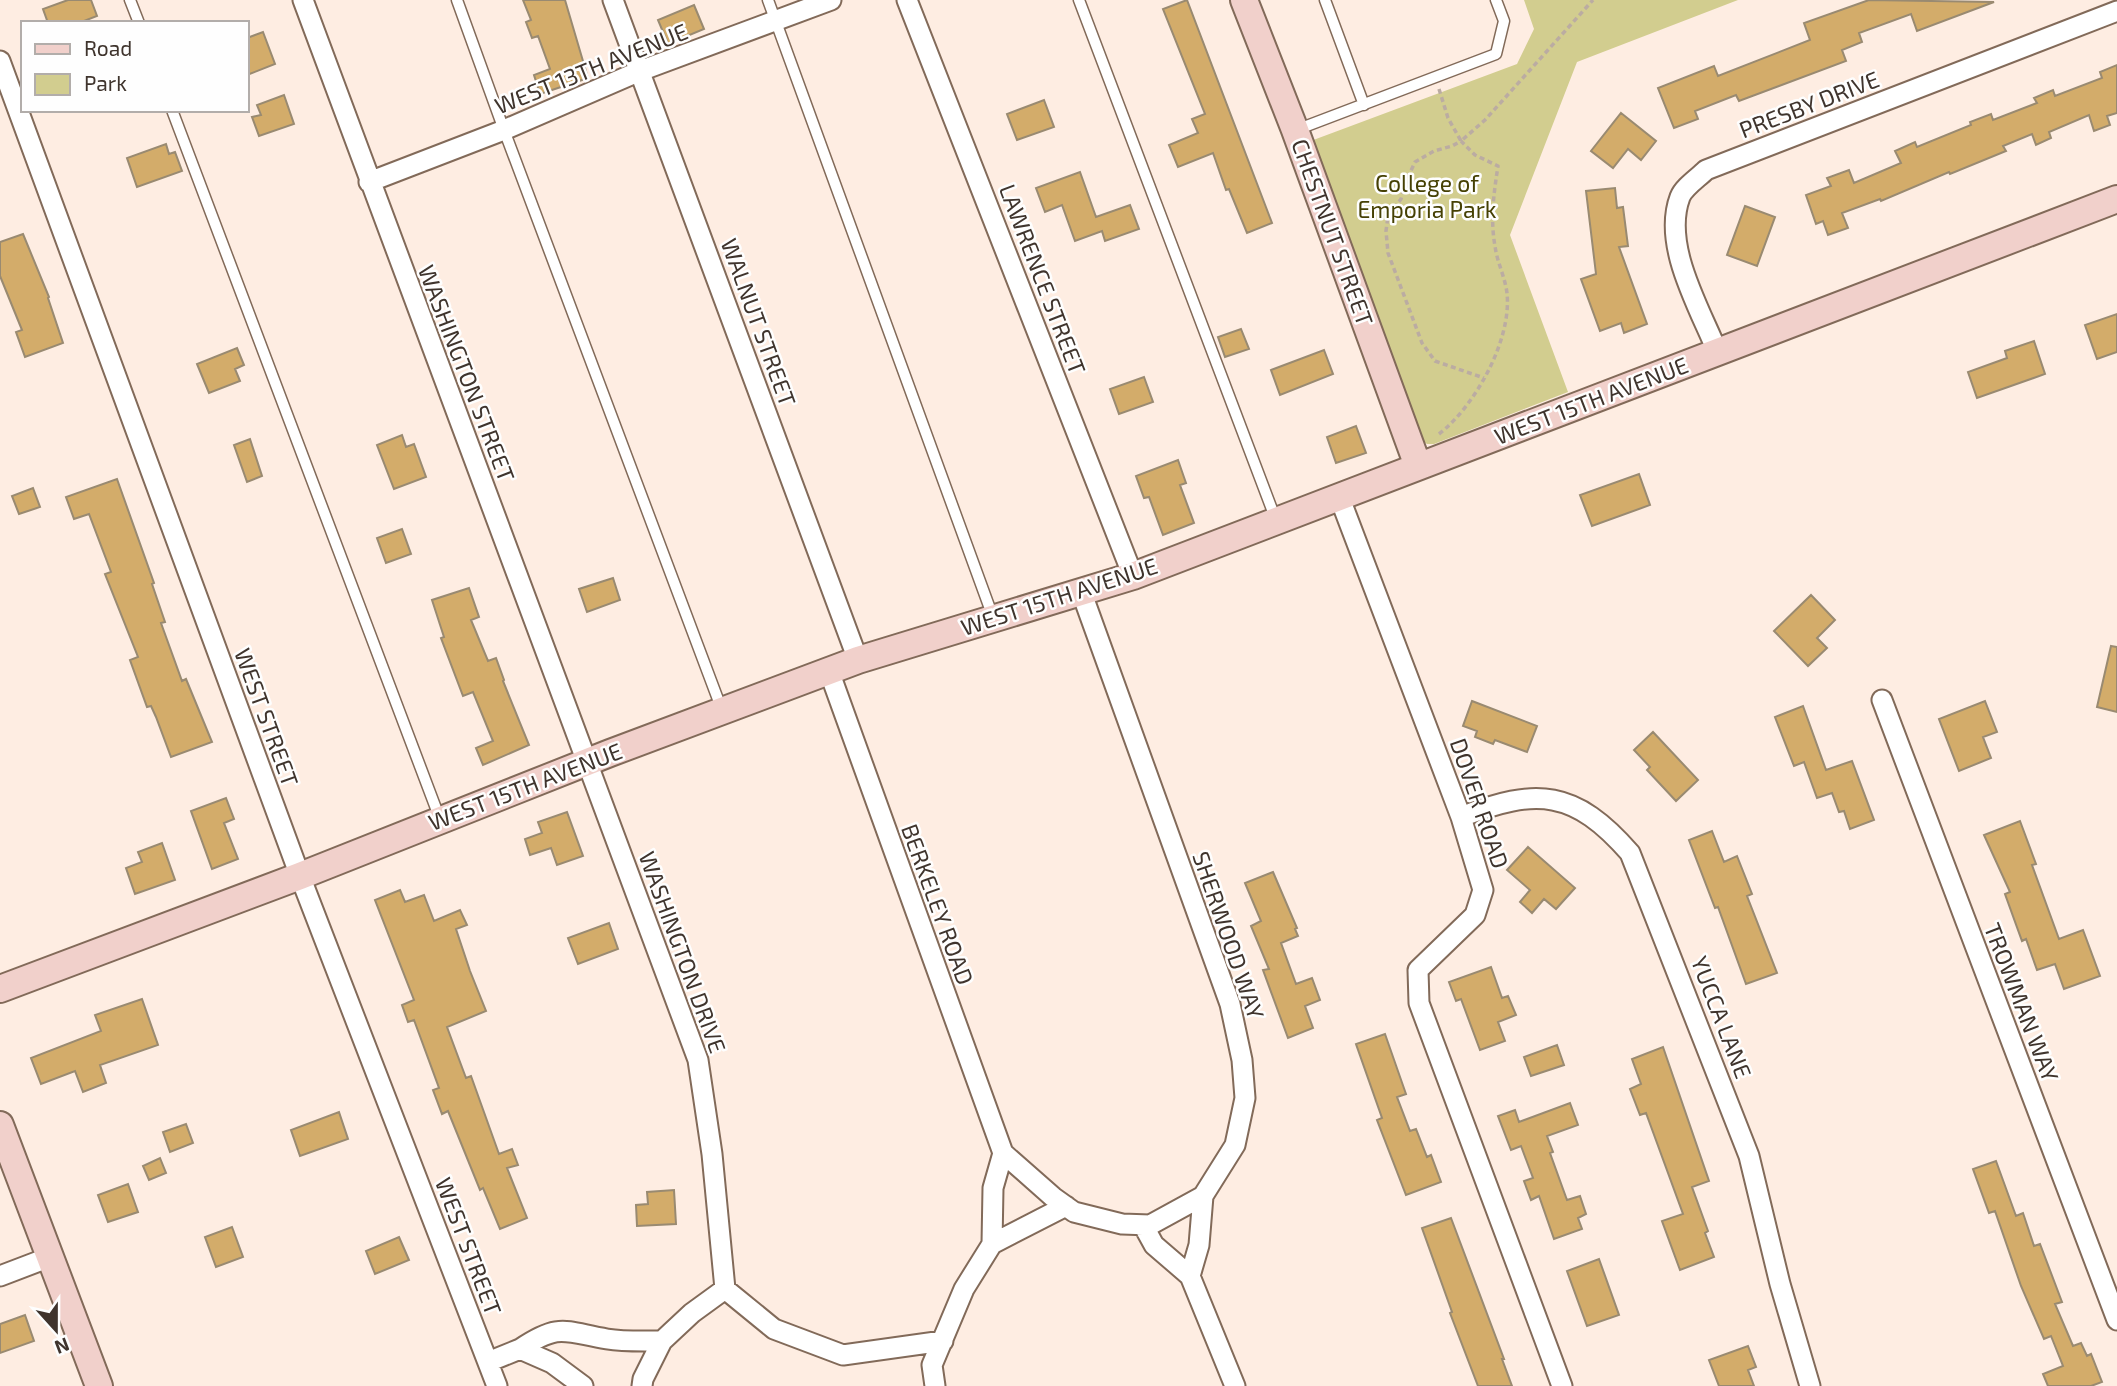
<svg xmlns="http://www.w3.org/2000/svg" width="2117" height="1386" viewBox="0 0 2117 1386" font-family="'Exo 2',sans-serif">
  <rect width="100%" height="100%" fill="#feede2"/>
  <!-- green -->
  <path fill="#d2cd8f" d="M1524 0H1738L1577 62 1510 235 1568 392 1434 444H1427L1421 440 1308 142 1517 64 1534 29Z"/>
  <!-- building -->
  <path fill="#d3ac6a" stroke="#998a71" stroke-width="2" d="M68 0H91L97 16 79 23H48L43 9Z
    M523 0H565L588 78 540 94 534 75 550 69 538 36 532 38 526 22 531 20Z
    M1187 0 1272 223 1247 233 1229 189 1226 190 1213 153 1178 167 1169 145 1198 133 1192 119 1205 114 1163 9Z
    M1869 0 1994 2 1917 31 1911 14 1859 33 1862 42 1842 50 1846 61 1739 101 1736 95 1695 111 1698 119 1674 128 1658 88 1714 66 1718 76 1810 40 1804 23Z
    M694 5 704 29 668 44 658 20Z
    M263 32 275 64 247 75V38Z
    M2117 65V113L2107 116 2110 125 2094 131 2089 115 2049 132 2051 138 2036 145 2032 134 2003 146 2006 151 1950 174 1949 172 1881 201 1880 199 1842 213 1848 228 1828 235 1823 221 1816 224 1806 195 1831 186 1827 178 1849 170 1854 183 1901 163 1895 151 1915 142 1917 147 1971 125 1970 122 1991 114 1993 120 2037 103 2034 98 2053 90 2055 96 2102 78 2100 72Z
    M284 95 294 124 259 136 252 117 261 115 257 105Z
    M1044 100 1054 127 1017 140 1007 114Z
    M1621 113 1656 141 1641 160 1628 149 1613 168 1591 151Z
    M166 144 169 154 175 152 182 171 137 187 127 158Z
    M1080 172 1096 217 1130 205 1139 229 1105 241 1102 231 1075 241 1062 205 1045 212 1036 188Z
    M1615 188 1617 208 1623 207 1628 246 1619 247 1647 324 1624 333 1621 323 1600 331 1581 279 1596 274 1586 191Z
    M1745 206 1775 217 1757 266 1727 255Z
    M23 234 49 297 48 298 63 343 25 357 16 332 22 330 0 276V242Z
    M2117 314V352L2097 359 2085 325Z
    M1241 329 1249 349 1225 357 1218 337Z
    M2034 341 2045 374 1977 398 1968 372 2007 358 2005 351Z
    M237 348 244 365 235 369 240 381 209 393 197 364Z
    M1324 350 1333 374 1280 395 1271 370Z
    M1144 377 1153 402 1119 414 1110 389Z
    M1356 426 1366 453 1336 463 1327 437Z
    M402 435 406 447 414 444 426 477 394 489 377 445Z
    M250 439 262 476 247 482 234 445Z
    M1178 460 1186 483 1180 485 1194 523 1163 535 1149 497 1144 498 1136 476Z
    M1639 474 1650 505 1592 526 1580 495Z
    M117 479 154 583 152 584 165 622 161 623 182 681 186 679 212 742 171 757 156 717 151 706 147 707 130 660 138 657 105 574 111 572 89 514 74 519 66 497Z
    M33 488 40 507 19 514 12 496Z
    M402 529 411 554 386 563 377 538Z
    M613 578 620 600 587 612 579 589Z
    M469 588 479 617 471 620 488 661 496 658 504 680 503 681 529 745 483 765 476 748 493 741 473 692 463 696 441 638 444 637 432 600Z
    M1811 595 1835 620 1817 638 1827 648 1808 666 1774 631Z
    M2111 646 2117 647V712L2097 707Z
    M1472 701 1537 726 1527 752 1495 740 1493 744 1475 737 1477 731 1463 726Z
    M1985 701 1997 732 1983 737 1991 758 1959 771 1939 719Z
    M1803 706 1826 770 1852 761 1874 820 1850 829 1844 811 1839 812 1832 793 1817 798 1804 762 1794 766 1775 717Z
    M1653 732 1698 780 1676 801 1647 770 1650 767 1634 750Z
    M226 798 234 819 224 823 238 859 212 869 191 811Z
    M567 812 583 856 557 865 551 848 530 855 525 839 542 833 538 822Z
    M2020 821 2036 864 2032 865 2059 939 2083 930 2100 976 2064 989 2055 964 2037 970 2026 939 2022 941 2005 894 2010 892 1984 835Z
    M1712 831 1724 862 1737 856 1752 894 1747 896 1777 973 1746 984 1718 907 1715 908 1689 840Z
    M162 843 175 880 135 894 126 868 142 862 138 852Z
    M1528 847 1575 888 1556 909 1544 899 1532 913 1520 902 1530 890 1507 870Z
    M1273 872 1297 928 1295 929 1298 936 1281 943 1296 984 1312 978 1320 1000 1305 1006 1313 1028 1288 1038 1263 970 1269 969 1251 926 1261 921 1245 883Z
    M400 890 405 902 424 895 434 921 460 910 467 925 456 929 470 971 486 1011 447 1027 466 1078 471 1076 499 1154 512 1149 518 1165 507 1168 527 1218 500 1229 483 1188 480 1190 448 1111 442 1114 433 1090 439 1088 414 1020 408 1022 402 1005 414 1000 375 900Z
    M609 923 618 949 578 964 568 938Z
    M1491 967 1502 998 1508 996 1516 1015 1498 1022 1505 1041 1480 1050 1461 999 1456 1001 1449 982Z
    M142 999 158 1045 100 1065 106 1083 83 1092 75 1071 41 1084 31 1058 101 1031 95 1015Z
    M1385 1034 1406 1094 1397 1097 1410 1131 1416 1129 1427 1157 1431 1155 1441 1182 1406 1195 1377 1120 1382 1118 1356 1044Z
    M1557 1045 1564 1065 1531 1076 1524 1057Z
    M1663 1047 1709 1181 1692 1187 1708 1231 1705 1233 1714 1257 1680 1270 1662 1221 1683 1214 1646 1113 1640 1115 1630 1089 1641 1084 1632 1059Z
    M1570 1103 1578 1125 1547 1136 1553 1152 1550 1153 1567 1200 1580 1196 1586 1214 1578 1218 1582 1229 1554 1239 1539 1196 1531 1200 1524 1181 1533 1178 1521 1146 1511 1150 1498 1116 1515 1110 1519 1122Z
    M339 1112 348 1139 300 1156 291 1130Z
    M186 1124 193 1143 170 1152 163 1132Z
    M160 1158 166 1173 149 1180 143 1166Z
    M1996 1161 2016 1216 2023 1213 2034 1246 2040 1244 2062 1302 2055 1304 2073 1346 2081 1343 2087 1356 2091 1354 2102 1382 2091 1386H2048L2043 1374 2063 1366 2051 1336 2044 1339 2021 1286 1995 1211 1989 1213 1973 1169Z
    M128 1184 138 1212 108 1222 98 1195Z
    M674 1190 676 1224 637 1226 636 1205 648 1204 647 1192Z
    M1451 1218 1504 1359H1502L1512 1386H1478L1450 1313 1452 1312 1422 1228Z
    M232 1227 243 1257 216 1267 205 1237Z
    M399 1237 409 1260 375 1274 366 1251Z
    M1599 1259 1619 1315 1587 1326 1567 1271Z
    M25 1315 34 1341 0 1353V1324Z
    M1748 1346 1756 1367 1748 1370 1754 1386H1719L1709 1360Z"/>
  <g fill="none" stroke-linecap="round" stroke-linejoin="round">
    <defs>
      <path id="lane" d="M130 0 139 23
        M457 0 504 130 722 710
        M768 0 993 617
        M1079 0 1276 520
        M1325 0 1364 105
        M172 110 440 819
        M1296 130 1496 54 1504 21 1496 0"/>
      <path id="street" d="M303 0 698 1060 712 1154 725 1289
        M613 0 858 660
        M907 0 1133 576
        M0 61 300 876 497 1386
        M369 182 504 130 640 71 831 0
        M1717 351C1699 307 1662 245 1680 197 1684 187 1698 178 1706 170L2117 11
        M1339 496 1461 817 1483 890 1475 915 1418 970 1419 1003 1562 1386
        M829 671 1003 1153 1053 1197 1074 1212 1122 1224 1150 1225 1203 1196 1235 1145 1245 1098 1242 1060 1230 1004 1081 591
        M1882 700 2117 1320
        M1461 817C1537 787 1575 790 1630 853L1749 1156 1780 1284 1810 1386
        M1143 1225 1154 1245 1190 1276 1235 1386
        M992 1244 1066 1206
        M0 1276 50 1257
        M1190 1276 1199 1245 1203 1196
        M725 1289 774 1329 843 1355 943 1341
        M520 1349C560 1322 565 1332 607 1339 625 1342 644 1341 662 1341L692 1313 725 1289
        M488 1362 520 1349 552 1363 583 1386
        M642 1386 643 1379 662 1341
        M935 1386 932 1365 964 1289 992 1244 993 1188 1003 1153"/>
      <path id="secondary" d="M1244 0 1295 130 1418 466
        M0 989 300 876 610 753 858 660 1133 576 2117 199
        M0 1125 99 1386"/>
    </defs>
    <!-- lane casing -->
    <use href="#lane" stroke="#826a59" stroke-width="13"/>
    <!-- street casing -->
    <use href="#street" stroke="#826a59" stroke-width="23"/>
    <!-- secondary casing -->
    <use href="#secondary" stroke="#826a59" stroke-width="30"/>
    <!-- path -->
    <path stroke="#bbaca2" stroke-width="3.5" stroke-dasharray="5 3.5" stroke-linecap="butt" d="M1439 89 1448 118 1461 141 1485 120 1593 0
      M1439 434C1475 406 1512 340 1507 293 1505 277 1497 262 1495 246 1490 219 1494 192 1498 166L1475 155 1461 141 1452 146 1434 151 1415 162 1407 179 1401 199 1388 216 1386 231 1388 253 1422 343 1435 361 1484 378"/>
    <!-- lane -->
    <use href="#lane" stroke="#fff" stroke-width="10"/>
    <!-- street -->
    <use href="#street" stroke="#fff" stroke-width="19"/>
    <!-- secondary -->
    <use href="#secondary" stroke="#f1d0cb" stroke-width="26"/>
  </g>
  <g text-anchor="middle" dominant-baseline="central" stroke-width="5" stroke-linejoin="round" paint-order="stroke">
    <!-- street labels -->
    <g font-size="23" fill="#3f342d" stroke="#fefefe">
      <text transform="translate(591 68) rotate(-22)">WEST 13TH AVENUE</text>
      <text transform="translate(1809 104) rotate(-21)">PRESBY DRIVE</text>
      <text transform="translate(1333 232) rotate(70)">CHESTNUT STREET</text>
      <text transform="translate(1043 279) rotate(69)">LAWRENCE STREET</text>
      <text transform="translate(759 322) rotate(70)">WALNUT STREET</text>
      <text transform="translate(467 373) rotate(69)">WASHINGTON STREET</text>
      <text transform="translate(1591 400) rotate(-21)">WEST 15TH AVENUE</text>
      <text transform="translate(1059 596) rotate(-18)">WEST 15TH AVENUE</text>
      <text transform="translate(267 717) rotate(70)">WEST STREET</text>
      <text transform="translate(525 786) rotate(-21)">WEST 15TH AVENUE</text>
      <text transform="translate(1480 803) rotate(71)">DOVER ROAD</text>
      <text transform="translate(938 904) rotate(70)">BERKELEY ROAD</text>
      <text transform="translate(1229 935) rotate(71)">SHERWOOD WAY</text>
      <text transform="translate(683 952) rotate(70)">WASHINGTON DRIVE</text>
      <text transform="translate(2022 1002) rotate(69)">TROWMAN WAY</text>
      <text transform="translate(1722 1017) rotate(69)">YUCCA LANE</text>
      <text transform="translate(469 1246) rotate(69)">WEST STREET</text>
    </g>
    <!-- park labels -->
    <g font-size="23" fill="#464104" stroke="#fefefe">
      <text x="1427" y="183">College of<tspan x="1427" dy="26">Emporia Park</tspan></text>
    </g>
  </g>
  <!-- legend -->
  <rect x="21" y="21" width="228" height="91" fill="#fefefe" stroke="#b2adaa" stroke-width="2"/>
  <rect x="35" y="44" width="35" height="10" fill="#f1d0cb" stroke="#b2adaa" stroke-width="2"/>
  <text x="84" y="56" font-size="21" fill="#3f342d">Road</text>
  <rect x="35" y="74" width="35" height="21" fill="#d2cd8f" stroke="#b2adaa" stroke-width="2"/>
  <text x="84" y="91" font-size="21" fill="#3f342d">Park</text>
  <!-- north arrow -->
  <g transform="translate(56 1330) rotate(159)" stroke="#fefefe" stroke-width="5" paint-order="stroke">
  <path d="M0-5L12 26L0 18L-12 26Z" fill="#3f342d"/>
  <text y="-10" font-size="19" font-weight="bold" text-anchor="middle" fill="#3f342d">N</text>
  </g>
</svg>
